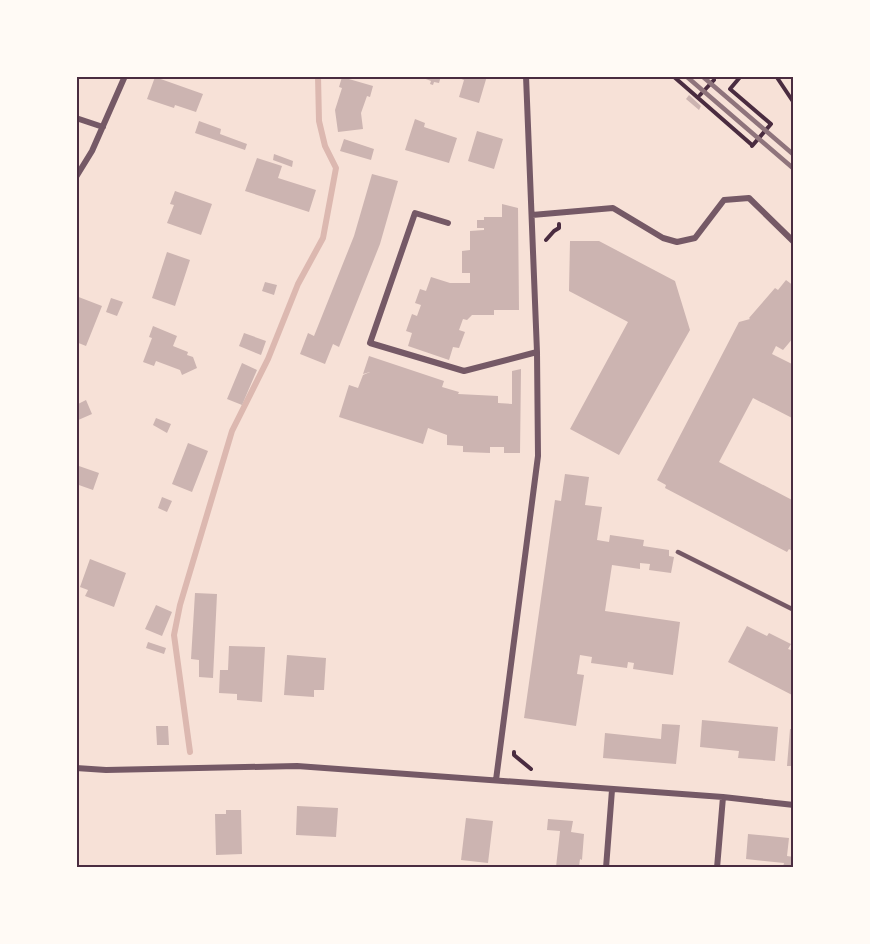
<svg xmlns="http://www.w3.org/2000/svg" width="870" height="944" viewBox="0 0 870 944" font-family="'PT Sans Narrow',sans-serif">
  <rect width="100%" height="100%" fill="#f7e1d7"/>
  <g fill="none" stroke-linecap="round" stroke-linejoin="round">
    <!-- stream -->
    <path stroke="#dcb8b0" stroke-width="6" d="M190 752 174 635 180 605 232 431 268 359 298 284 323 238 336 168 325 146 319 121 318 76"/>
  </g>
  <!-- building -->
  <path fill="#ccb4b1" d="M418 76H441L439 83 434 82 433 85 430 84 431 81Z
    M454 76H487L479 103 459 97 464 80Z
    M155 77 203 94 196 112 175 105 174 108 147 99Z
    M342 77 373 86 370 97 367 96 361 113 363 129 338 132 335 110 342 88 339 87Z
    M689 95 701 106 699 110 686 99Z
    M415 119 425 123 424 127 457 138 449 163 405 150Z
    M199 121 221 129 220 134 247 144 245 150 195 133Z
    M477 131 503 139 494 169 468 161Z
    M344 139 374 149 371 160 340 151Z
    M274 154 293 161 292 167 273 160Z
    M257 158 282 166 278 178 316 190 309 212 245 191Z
    M372 174 398 181 380 244 339 347 333 344 325 364 300 354 308 333 314 336 354 236Z
    M175 191 212 204 201 235 167 223 174 205 170 204Z
    M502 204 518 208 519 310H494V315H472L467 320 463 319 459 330 465 332 459 348 453 347 449 360 408 346 412 333 406 331 412 314 417 316 421 305 415 303 420 289 426 291 431 277 450 283H470V273H462V251L470 250V231L484 230V228H477V220H484V217H502Z
    M570 241H599L675 281 690 330 619 455 570 429 628 322 569 291Z
    M167 252 190 260 175 306 152 298Z
    M786 280 794 286V337L783 350 776 346 772 354 794 365V419L753 398 719 462 794 501V552L789 549 787 552 665 488 666 485 657 480 739 322 750 319 749 318 775 288 778 290Z
    M265 282 277 285 274 295 262 291Z
    M76 296 102 306 86 346 76 342Z
    M111 298 123 302 117 316 106 312Z
    M153 326 177 336 173 346 188 352 187 355 193 357 197 368 182 375 180 370 156 361 154 366 143 362 152 338 149 337Z
    M244 333 266 341 261 355 239 346Z
    M369 356 444 381 442 387 459 392 458 394 498 396V403L512 404V371L521 369 520 453H504V447H490V453L463 452V446L447 445V435L428 428 423 444 339 417 349 385 358 388 363 375 370 372 363 374Z
    M242 363 257 370 242 405 227 399Z
    M86 400 92 414 76 421V405Z
    M156 418 171 424 167 433 153 425Z
    M188 443 208 451 192 492 172 484Z
    M76 465 99 473 93 490 76 484Z
    M565 474 589 477 585 505 602 507 597 540 609 542 610 535 644 540 643 546 669 550V556L674 557 671 573 649 570 650 564 640 563V569L612 565 605 611 680 622 673 675 633 669 634 663 628 662 627 668 591 663 592 657 580 655 577 674 584 675 576 726 524 718 555 500 561 501Z
    M162 497 172 501 167 512 158 508Z
    M90 559 126 573 114 607 85 596 88 590 80 587Z
    M195 593 217 594 213 678 199 677V660L191 659Z
    M156 605 172 612 162 636 145 629Z
    M747 626 767 636 769 633 791 644 788 649 794 651V696L728 662Z
    M148 642 166 648 164 654 146 648Z
    M229 646 265 647 262 702 237 700V694L219 693 220 670H228Z
    M287 655 326 658 324 690H314V697L284 695Z
    M702 720 778 727 775 761 738 758 739 751 700 747Z
    M662 724 680 725 676 764 603 758 605 733 661 739Z
    M156 726H168L169 745H157Z
    M790 729H794V766H787Z
    M297 806 338 808 336 837 296 835Z
    M226 810H241L242 854 216 855 215 814H226Z
    M466 818 493 821 488 863 461 860Z
    M548 819 573 821 571 832 584 834 582 860 580 859 579 867H556L560 831 547 830Z
    M748 834 789 838 787 856 794 857V867H783L784 863 746 859Z"/>
  <g fill="none" stroke-linecap="round" stroke-linejoin="round">
    <!-- path -->
    <path stroke="#4a2c40" stroke-width="4" d="M673 76 752 145
      M741 76 730 89 771 124
      M776 76 794 103
      M700 95 714 80
      M752 146 771 124
      M546 240 554 231 559 228V224
      M514 752V755L531 769"/>
    <!-- service -->
    <path stroke="#755966" stroke-width="4.5" d="M678 552 794 610"/>
    <!-- minor -->
    <path stroke="#755966" stroke-width="6" d="M76 118 103 127
      M76 177 92 151 125 76
      M532 215 613 208 663 238 677 242 695 238 724 200 749 198 794 242
      M448 223 415 213 370 343 464 371 537 352
      M76 768 106 770 297 766 723 797 794 805
      M496 780 538 456 537 352 526 76
      M606 868 612 790
      M717 868 723 797"/>
    <!-- rail -->
    <path stroke="#8f747c" stroke-width="4.5" d="M686 76 794 169
      M702 76 794 155"/>
  </g>
  <!-- border -->
  <rect width="870" height="944" fill="none" stroke="#fffaf5" stroke-width="156"/>
  <rect x="78" y="78" width="714" height="788" fill="none" stroke="#4a2c40" stroke-width="2"/>
</svg>
